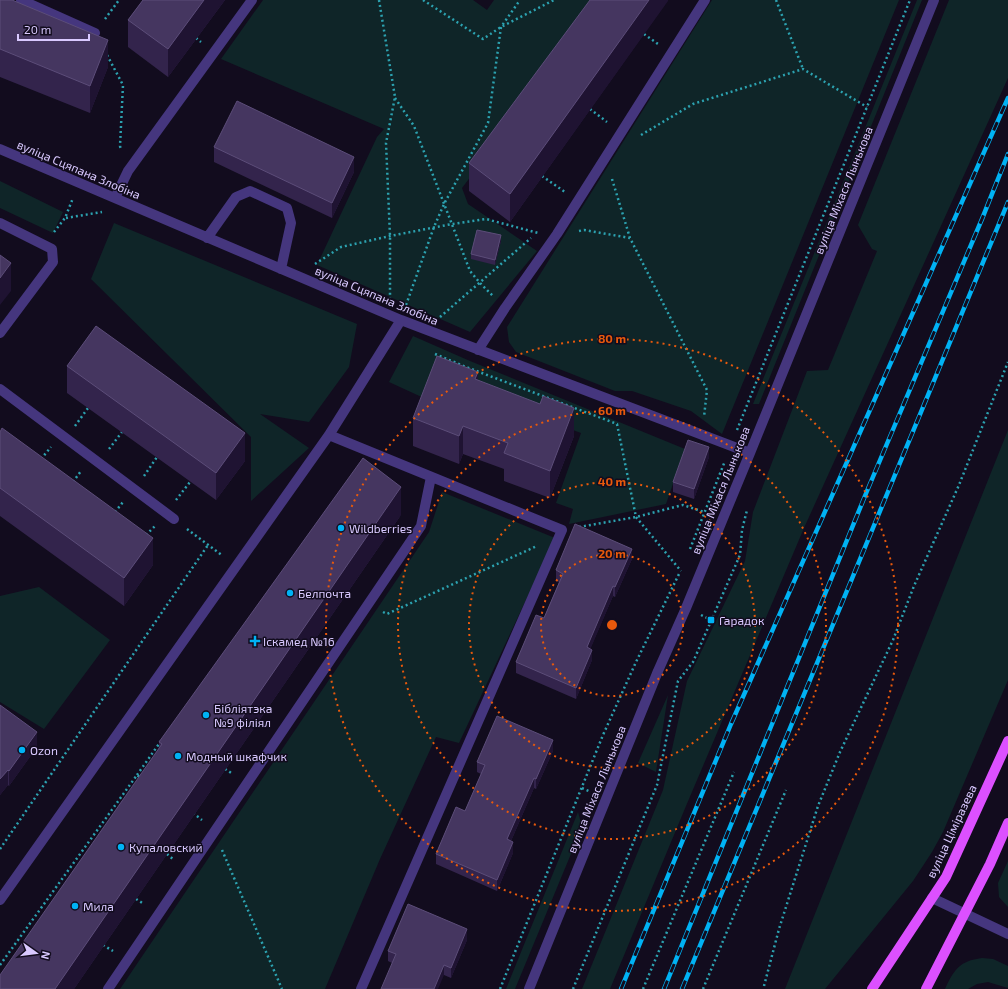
<svg xmlns="http://www.w3.org/2000/svg" width="1008" height="989" viewBox="0 0 1008 989" font-family="'Exo 2',sans-serif">
  <rect width="100%" height="100%" fill="#120c1e"/>
  <!-- green -->
  <path fill="#0f2528" d="M263 0H473L487 10 494 0H604L462 188 468 204 537 251 470 332 317 265 377 137 384 129 221 59Z
    M712 0H899L722 434 691 411 632 391H615L516 352 509 342 507 327Z
    M917 0H922L759 404H753Z
    M949 0H1008V78L804 528 686 806 610 989H582L663 790 687 681 745 561 753 512 807 371 828 370 877 251 872 249 858 225Z
    M0 181 63 212 53 233 0 208Z
    M114 223 357 324 349 367 309 422 260 414 309 448 251 501V437L91 279Z
    M413 336 470 361 685 449 666 504 569 524 573 509 556 503 581 433 434 379 426 399 389 382Z
    M1008 430V680L943 832 932 852 913 881 825 989H785Z
    M442 492 555 538 459 743 436 737 380 859 325 989H120L429 532Z
    M39 587 110 640 44 729 0 702V596Z
    M668 695 656 772 638 763Z
    M578 812 581 823 573 849 515 989H506Z
    M1008 861V907L999 897 998 883Z
    M982 958 993 959 1008 966V988L988 982 977 984 968 989H945C954 970 959 961 982 958Z"/>
  <g fill="none" stroke-linecap="round" stroke-linejoin="round">
    <!-- path -->
    <path stroke="#2ca2b0" stroke-width="2.5" stroke-dasharray="2 3" stroke-linecap="butt" d="M379 0 395 97 386 143 390 236V298
      M423 0 483 39 501 27 554 0
      M776 0 803 69
      M105 19 119 0
      M644 34 658 44
      M196 38 201 42
      M107 55 123 85 120 146 121 150
      M395 98 414 126 470 271 480 283 493 296
      M590 109 607 122
      M641 135 693 104 803 69 867 107
      M542 176 565 192
      M612 179 630 238
      M66 218 102 212
      M579 231 584 230 630 238 707 390 704 417
      M54 232 65 218 73 198
      M315 264 341 247 390 236 452 224 486 219 538 233
      M406 305 434 227 444 204 488 123 501 27 520 0
      M440 317 531 238
      M435 354 466 367 617 424 636 517 681 571
      M75 426 88 408
      M737 430 910 0
      M109 449 122 432
      M41 459 51 447
      M144 476 157 457
      M73 482 81 471
      M176 500 190 482
      M115 512 123 502
      M579 527 636 517 683 505 704 512
      M187 529 223 556
      M146 535 155 526
      M690 549 725 461
      M383 612 387 614 537 546
      M701 615 711 620
      M257 723 265 728
      M225 769 233 774
      M137 775 161 741
      M582 788 591 792
      M193 813 202 820
      M0 849 208 545
      M222 850 282 989
      M167 854 174 860
      M136 899 144 904
      M103 945 113 951
      M0 965 137 775 141 778
      M764 986 779 929 818 806 840 752 893 640 914 586 959 485 1008 362
      M500 989 603 735 636 662 680 572
      M573 989 657 785 678 681 693 662 740 555 742 530 747 510
      M643 989 734 772
      M703 989 786 790"/>
    <!-- minor -->
    <path stroke="#45367e" stroke-width="10" d="M21 0 95 33
      M0 149 401 320 750 453
      M115 198 128 171 252 0
      M0 223 52 249 53 262 0 333
      M207 238 236 197 250 191 287 208 291 223 281 269
      M478 350 505 308 557 234 705 0
      M0 389 174 519
      M329 435 562 530 361 989
      M932 898 1008 934
      M0 900 329 435 401 320
      M108 989 421 526 431 477
      M529 989 658 671 686 608 750 453 934 0"/>
    <!-- major -->
    <path stroke="#dc50ff" stroke-width="10" d="M872 989 946 877 1008 741
      M926 989 990 864 1008 823"/>
    <defs>
      <path id="rail" d="M621 989 731 724 1008 98
        M664 989 867 491 982 219 1008 154
        M682 989 1008 202"/>
    </defs>
    <!-- rail casing -->
    <use href="#rail" stroke="#00b2f4" stroke-width="4.5"/>
    <!-- rail -->
    <use href="#rail" stroke="#120c1e" stroke-width="3" stroke-dasharray="9" stroke-linecap="butt"/>
  </g>
  <!-- wall -->
  <path fill="#33244c" d="M0 0 108 67 90 113 0 77Z
    M143 0H225L168 77 128 47V20Z
    M668 0 510 222 469 191V163Z
    M214 147 354 172 332 218 214 162Z
    M501 241 495 265 471 259V254Z
    M67 366 245 461 216 500 67 393Z
    M478 380 574 436 550 498 504 481V469L463 454 459 464 413 446V418Z
    M0 432 153 565 124 606 0 516Z
    M709 457 694 499 673 492V482Z
    M401 515 74 989H0L159 748V742Z
    M632 559 615 597 613 596 590 649 592 660 576 699 516 673V662L544 618 559 582 556 581V570Z
    M0 705 37 747 9 786 8 785 0 795Z
    M553 751 536 789 534 788 511 841 513 853 497 891 436 864V854L465 811 481 774 477 772V762Z
    M467 940 451 978 444 975 392 963 388 961V951Z"/>
  <!-- shaded-wall -->
  <path fill="#1f1332" d="M204 0H225L168 77V49Z
    M649 0H668V1L510 222V194Z
    M108 40V67L90 113V86Z
    M354 157V172L332 218V203Z
    M501 235V241L495 265V260Z
    M11 263V291L0 305V278Z
    M478 372V399L475 379Z
    M574 408V436L550 498V471Z
    M463 426V454L459 464V436Z
    M245 433V461L216 500V473Z
    M709 447V457L694 499V489Z
    M401 487V515L74 989H55Z
    M153 538V565L124 606V578Z
    M632 549V559L615 597V587Z
    M613 586V596L587 657V647Z
    M592 650V660L576 699V688Z
    M37 732V747L9 786V771Z
    M553 740V751L536 789V779Z
    M8 770V785L0 795V779Z
    M534 778V788L507 850V839Z
    M513 842V853L497 891V880Z
    M467 929V940L451 978V968Z
    M444 965V975L438 989H434Z"/>
  <!-- building -->
  <path fill="#453660" stroke="#5c4d79" d="M0 0H12L108 40 90 86 0 49Z
    M143 0H204L168 49 128 20Z
    M590 0H649L510 194 469 163Z
    M237 101 354 157 332 203 214 147Z
    M477 230 501 235 495 260 471 254Z
    M0 255 11 263 0 278Z
    M96 326 245 433 216 473 67 366Z
    M437 356 478 372 475 379 540 404 543 396 574 408 550 471 504 453 508 443 463 426 459 436 413 418Z
    M2 428 153 538 124 578 0 488V432Z
    M688 440 709 447 694 489 673 482Z
    M363 458 401 487 55 989H0V975L162 744 159 742Z
    M575 524 632 549 615 587 613 586 587 647 592 650 576 688 516 662 536 615 544 618 563 574 556 570Z
    M0 705 37 732 9 771 8 770 0 779Z
    M497 716 553 740 536 779 534 778 507 839 513 842 497 880 436 854 456 807 465 811 485 765 477 762Z
    M408 904 467 929 451 968 444 965 434 989H381L396 954 388 951Z"/>
  <!-- distance rings -->
  <g fill="none" stroke="#e8590c" stroke-width="2" stroke-dasharray="2 4">
    <circle cx="612" cy="625" r="71"/>
    <circle cx="612" cy="625" r="143"/>
    <circle cx="612" cy="625" r="214"/>
    <circle cx="612" cy="625" r="286"/>
  </g>
  <!-- markers -->
  <g fill="#00b2f4" stroke="#120c1e" stroke-width="1.5">
    <circle cx="341" cy="528" r="4"/>
    <circle cx="290" cy="593" r="4"/>
    <rect x="707" y="616" width="8" height="8" rx="2"/>
    <path d="M253 635h4v4h4v4h-4v4h-4v-4h-4v-4h4z"/>
    <circle cx="206" cy="715" r="4"/>
    <circle cx="22" cy="750" r="4"/>
    <circle cx="178" cy="756" r="4"/>
    <circle cx="121" cy="847" r="4"/>
    <circle cx="75" cy="906" r="4"/>
  </g>
  <g text-anchor="middle" dominant-baseline="central" stroke-width="3" stroke-linejoin="round" paint-order="stroke">
    <!-- street labels -->
    <g font-size="12" fill="#d9c9ff" stroke="#120c1e">
      <text transform="translate(79 169) rotate(23)">вуліца Сцяпана Злобіна</text>
      <text transform="translate(843 190) rotate(-68)">вуліца Міхася Лынькова</text>
      <text transform="translate(377 295) rotate(23)">вуліца Сцяпана Злобіна</text>
      <text transform="translate(720 490) rotate(-68)">вуліца Міхася Лынькова</text>
      <text transform="translate(596 789) rotate(-68)">вуліца Міхася Лынькова</text>
      <text transform="translate(951 831) rotate(-65)">вуліца Ціміразева</text>
    </g>
    <!-- poi labels -->
    <g font-size="12" fill="#d9c9ff" stroke="#120c1e" text-anchor="start">
      <text x="349" y="528">Wildberries</text>
      <text x="298" y="593">Белпочта</text>
      <text x="719" y="620">Гарадок</text>
      <text x="263" y="641">Іскамед №16</text>
      <text x="214" y="708">Бібліятэка<tspan x="214" dy="14">№9 філіял</tspan></text>
      <text x="30" y="750">Ozon</text>
      <text x="186" y="756">Модный шкафчик</text>
      <text x="129" y="847">Купаловский</text>
      <text x="83" y="906">Мила</text>
    </g>
  </g>
  <circle cx="612" cy="625" r="6" fill="#e8590c" stroke="#120c1e" stroke-width="2"/>
  <g font-size="12" text-anchor="middle" font-weight="bold" fill="#e8590c" stroke="#120c1e" stroke-width="3" stroke-linejoin="round" paint-order="stroke">
    <text x="612" y="343">80 m</text>
    <text x="612" y="415">60 m</text>
    <text x="612" y="486">40 m</text>
    <text x="612" y="558">20 m</text>
  </g>
  <!-- north arrow -->
  <g transform="translate(36 953) rotate(104)" stroke="#120c1e" stroke-width="3" paint-order="stroke">
  <path d="M0-3L7 15L0 10L-7 15Z" fill="#d9c9ff"/>
  <text y="-6" font-size="11" font-weight="bold" text-anchor="middle" fill="#d9c9ff">N</text>
  </g>
  <!-- scale -->
  <path d="M18 34v6h71v-6" fill="none" stroke="#d9c9ff" stroke-width="2"/>
  <text x="24" y="34" font-size="12" fill="#d9c9ff" stroke="#120c1e" stroke-width="3" paint-order="stroke">20 m</text>
</svg>
